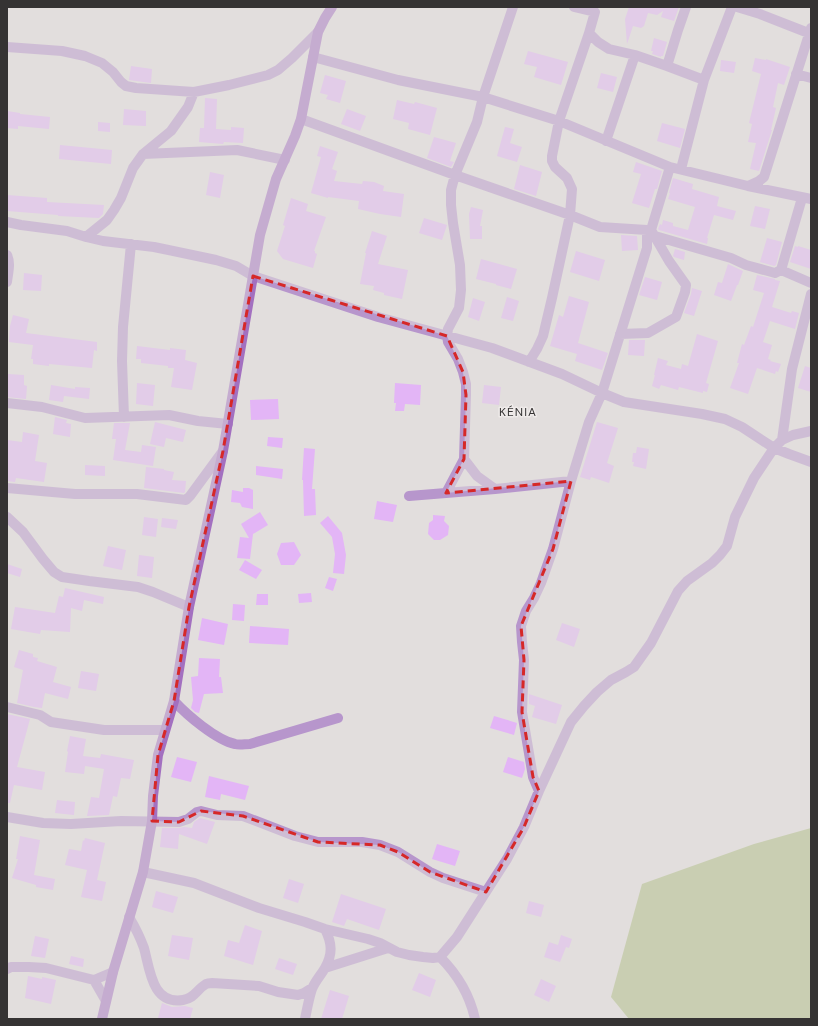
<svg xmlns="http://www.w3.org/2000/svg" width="818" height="1026" viewBox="0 0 818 1026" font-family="'DM Sans',sans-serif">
  <rect width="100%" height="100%" fill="#e2dedd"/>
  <!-- green -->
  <path fill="#abbb7f" d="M811 828V1019H629L611 997 642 884 754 844Z"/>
  <!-- building -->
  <path fill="#e3b5f6" d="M629 7H679L674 21 661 17 663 11 657 15 648 13 644 26 641 28 633 26 627 44 625 19Z
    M654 38 667 42 663 56H661V57L652 54 653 51H651Z
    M528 51 568 62 561 85 534 77 537 67 524 64Z
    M755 58 766 60V59L790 67 784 85 778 83 773 107 776 108 771 130H772L759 171 750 169 756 143 748 142 752 124 749 123 761 74 752 71Z
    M721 60 736 62 734 73 720 71Z
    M131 66 152 69 151 83 129 80Z
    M601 73 617 77 613 92 597 88Z
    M325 75 346 81 340 103 326 99 328 95 320 93Z
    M205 98 217 99 216 129 231 130V127L244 128 243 143 224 142 223 144 199 142 200 128H204Z
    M397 100 414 104 415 102 437 108 430 135 408 129 409 123 393 119Z
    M124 109 146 111V126L123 125Z
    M347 109 366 116 360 131 341 124Z
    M7 111 20 113V114L50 117 49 129 18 126V129L7 128Z
    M98 122 110 123V132L98 131Z
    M662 123 685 129 680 148 657 141Z
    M505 127 514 129 510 143 522 147 517 162 497 156Z
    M434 137 456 143 450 161 454 162 451 167 427 158Z
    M60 145 112 150 111 164 59 159Z
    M320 146 338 152 332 169 337 171 334 181 362 184 363 181 374 182 384 186 383 191 404 194 401 217 380 214 358 209 359 201 328 197V198L311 193 321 157 317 156Z
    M636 162 662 171 657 189H655L649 208 632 203 641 174 633 172Z
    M520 165 542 172 536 196 514 189Z
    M210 172 224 175 220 198 206 195Z
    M673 178 693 184 692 189 719 197 717 206 736 211 733 220 714 215 707 238H708L707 244 659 230 658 229 660 224 662 225 663 220 673 223V226L688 230 695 207 668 199 670 193H669Z
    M7 195 47 198V202L104 205 103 214 99 218 58 216V215L7 211Z
    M291 198 308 204 306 211 326 217 314 251H315V253L317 254 313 268 283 259 277 251 285 226 283 225Z
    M755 206 770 209 765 229 750 226Z
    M471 207 483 210 480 226H482V239H470L469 214Z
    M424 218 447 225 442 240 419 233Z
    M372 231 387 236 378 264 408 270 402 299 384 295V293L373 290 374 286 360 284 366 253H365Z
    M621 235 637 236 638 250 622 251Z
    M767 238 782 242 776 265 774 266 760 262Z
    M795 246 798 247V246L811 250V269L790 262Z
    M675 249 685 252 684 260 674 257 673 256Z
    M576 251 605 260 599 281 570 272Z
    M481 259 517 269 511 289 496 285V284L476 279Z
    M728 264 743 271 738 285H737L731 301 714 295 718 282 722 283Z
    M24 273 42 275 41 291 23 290Z
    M757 275 775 279V280L780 281 772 307 791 313 792 311 799 313 795 329 770 321 763 342 772 345 768 359 771 360 770 361 781 364 778 372 776 371 775 374 757 368 748 394 730 388 739 363H737L742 344 744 345 751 326 753 327 764 293 753 290Z
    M645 277 662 282 657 300 639 295Z
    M692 288 702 291 694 316 684 313 691 294Z
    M569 296 589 302 578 343 608 353 602 370 575 361 577 354 550 346 559 315 563 317Z
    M507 297 519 301 513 321 501 318Z
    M473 298 485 302 479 321 468 317Z
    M13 315 29 319 26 333 97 342V351L94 350 92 368 49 364V366L33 364V359H31L33 345 9 342 10 326Z
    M697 334 718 341 706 383 709 384 707 392 703 391V393L679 387 678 390 661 385 659 389 652 386 655 375H654L658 358 668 361 666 365 681 369 682 364 688 366Z
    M629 340H645L644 356 628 355Z
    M137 346 170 350V348L186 350 185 360 197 363 192 390 171 387 174 368H168V366L141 363V359H136Z
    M805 366 811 368V392L798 388Z
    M8 374 24 375V385L27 386 26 399 7 397Z
    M137 383 155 385 153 406 136 404Z
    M395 383 421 385 420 405 405 404 404 411H395L396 403H394Z
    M51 385 75 389V387L90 388 89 399 64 396 63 402 49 400Z
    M484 385 501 387 499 405 482 403Z
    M278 399 279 419 251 420 250 400Z
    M55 417 67 420 66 423 71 424 70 437 53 434Z
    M155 422 186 430 183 442 166 438 164 447 150 444Z
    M597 422 618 428 607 463 614 466 609 483 591 477 590 480 580 477Z
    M114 423H130L125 450 141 452 142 445 156 447 153 466 113 460 116 439H112Z
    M23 432 39 435 35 461 47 463 44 482 16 478 15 482 7 481V440L22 442Z
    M268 437 283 438 282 448 267 446Z
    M637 447 649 449 646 469 633 466 634 462H632L633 453H636Z
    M304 448 315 449 312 489H315L316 515 304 516 303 480H302Z
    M85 465 105 466V476L85 475Z
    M256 466 283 469 282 479 256 475Z
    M146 467 164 469V470L174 472 172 480 186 481 185 492 184 493 144 488Z
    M243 488H249L253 490V509L242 507 240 503 231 502 232 490 243 492Z
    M377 501 397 505 393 522 374 519Z
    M260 512 268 525 253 534 250 559 237 558 240 537 249 538 241 524Z
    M433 515 445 516 444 521 449 526 448 535 440 540H434L428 534 429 523 433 520Z
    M328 516 342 533 346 555 344 574 333 573 335 554 332 537 320 523Z
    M144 517 158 519 156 537 142 535Z
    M162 518 178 520 176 529 161 527Z
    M294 542 301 555 294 565H281L277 554 281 543Z
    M108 546 126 550 122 570 103 566Z
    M139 555 154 557 152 578 137 576Z
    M245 560 262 570 256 579 239 570Z
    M7 564 22 569 20 577 7 573Z
    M329 577 337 579 333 591 325 588Z
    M65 588 104 597 103 604 84 600 82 611 71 608 70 632 41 630 40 634 11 629 15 607 55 613 59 596 63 597Z
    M311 593 312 602 299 603 298 594Z
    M257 594H268V605H256Z
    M233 604 245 605 244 621 232 620Z
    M202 618 228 624 224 645 198 640Z
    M562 623 580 629 574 647 556 640Z
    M250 626 289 629 288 645 249 643Z
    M19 650 33 654V657L38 658 37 661 57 667 53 682 71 687 68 699 45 693 42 708 34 707 17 703 23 670 14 667Z
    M199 658 220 659 219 677H221L223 693 204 694 199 713 195 712 191 708 193 700 191 677 198 676Z
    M81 671 99 674 96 691 78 688Z
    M529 694 562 705 556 724 532 717 535 706 529 704Z
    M7 714 30 719 17 767 45 772 42 790 14 785 10 803H7Z
    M494 716 517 723 514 735 490 728Z
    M70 736 86 739 83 756 100 758 101 754 134 760 130 779 121 778 117 797 113 796 109 815 87 816 91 797 99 798 104 769 85 766 84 774 65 772 68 752 67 751Z
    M177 757 197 762 191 782 171 777Z
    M508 757 524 762 525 769 522 778 503 772Z
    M209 776 249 786 245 800 221 794 220 800 205 797Z
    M57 800 75 802 74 815 55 813Z
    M200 818 215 822 207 844 179 834 178 849 160 847 162 828H161H179L184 827 192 828 194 822Z
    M20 836 40 840 34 875 55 879 53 890 36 887V885L12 878 18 859H16Z
    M85 838 105 843 97 880 106 882 102 901 81 897 87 870 65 865 69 849 81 851 83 840 84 841Z
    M437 844 460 851 455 866 432 859Z
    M289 879 304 884 298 903 283 898Z
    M156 891 178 897 173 913 152 907Z
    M341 894 386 909 379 930 347 919 344 926 332 922Z
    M529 901 544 905 541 917 526 913Z
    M245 925 262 931 253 965 224 956 228 940 239 943Z
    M172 935 193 938 189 960 168 956Z
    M561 935 572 939 569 948 566 947 560 962 544 957 549 942 558 945Z
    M35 936 49 939 45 958 31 956Z
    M71 956 84 959 83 967 69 964Z
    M279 958 297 964 293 975 275 969Z
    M419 973 436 980 430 997 412 990Z
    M28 976 42 979V977L56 980 51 1004 25 998Z
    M541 979 556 986 549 1002 534 995Z
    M330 990 349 996 342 1019H321Z
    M162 1003 172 1007 185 1006 193 1008 190 1019H164L158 1018Z"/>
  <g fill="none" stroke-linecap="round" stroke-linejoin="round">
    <!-- street -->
    <path stroke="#b796cc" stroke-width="10" d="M574 7 595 12 589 33 598 42 609 49 635 55 667 66
      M737 7 760 14 811 34
      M7 47 62 51 85 56 102 63 113 72 121 82 126 86 136 88 194 92 229 85 268 75 278 70 292 58 318 32
      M313 57 398 80 483 97 559 121 670 167 748 186 811 199
      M796 74 811 78
      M704 80 732 7
      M301 119 455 175 570 215 600 227 647 230V248L602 393 589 422 571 481 495 489 409 496
      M606 141 635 55
      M143 154 237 150 285 160
      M681 169 704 80 667 66 678 30 686 7
      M748 186 759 181 764 177 811 28
      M802 198 781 270 811 283
      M7 222 21 225 67 231 86 237 103 241 154 247 216 260 236 266 253 276 378 317 492 348 562 374 602 393 624 402 702 414 725 419 742 427 774 448 789 454 811 462
      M655 236 731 258 746 265 775 273 781 270
      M86 237 107 220 114 210 121 198 133 168 143 154 171 131 188 107 194 92
      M7 255C11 263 8 273 7 282
      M620 334 648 333 676 317 685 292 686 285 669 261 651 230 670 167
      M529 362 537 349 543 336 552 298 570 215 572 189 567 178 555 167 552 161V156L559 121 589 33
      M7 403 42 407 85 418 169 415 198 421 228 424
      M124 417 122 361 123 327 131 244
      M782 440 792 369 811 294
      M464 459 477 476 495 489
      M7 488 75 494H137L186 500 190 496 223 451
      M446 493 464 459 466 395V384L463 372 458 359 448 342 447 336 448 329 459 308 461 290 460 265 453 223 451 205V190L455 175 477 122 483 97 513 7
      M7 517 23 532 43 559 54 572 62 577 89 581 138 587 153 592 189 607
      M174 701C187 715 216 740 235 744 239 745 245 744 250 744L338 718
      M7 707 40 715 51 722 104 730H165
      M539 791 533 777 522 712 524 660 522 642 521 626 526 611 534 598 541 583 553 549 571 481
      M7 817 43 823 71 824 121 821 179 822 188 819 197 812 201 811 217 815 243 816 295 836 318 842H362L380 845 398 852 430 872 443 878 486 892
      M143 872 194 883 259 908 305 922 325 929 368 939 380 943 397 952 409 955 423 957 433 958 440 957C457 974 470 996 475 1019
      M129 917C135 927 140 937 144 948 150 970 152 1005 183 1000 195 998 197 989 206 984 208 983 210 983 212 983L259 986 278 992 298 995 304 993 312 988
      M440 957 457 937 507 859 524 827 539 791 571 722 584 706 597 692 611 680 626 672 634 667 651 643 678 591 687 581 712 563 720 555 727 546 735 517 754 478 774 448 782 440 793 435 811 431
      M325 968 388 948
      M7 969 11 967H29L46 968 94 980 113 972
      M94 980 106 1001
      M305 1019C307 1009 309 998 312 989 315 981 321 975 325 968 333 954 332 943 325 929"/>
    <!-- secondary -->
    <path stroke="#a370c0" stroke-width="10" d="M102 1019 113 972 143 872 152 821 153 796 158 755 174 701 189 607 223 451 260 235 276 179 295 136 301 119 318 32 325 18 332 7"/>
  </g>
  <!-- marked area -->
  <path d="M0 0H818V1026H0ZM253 276 447 336 463 372 466 395 464 459 446 493 571 481 553 549 521 626 524 660 522 712 533 777 539 791 524 827 486 892 430 872 398 852 380 845 318 842 243 816 201 811 179 822 152 821 158 755 174 701 189 607 223 451Z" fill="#e2dedd" fill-opacity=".55" fill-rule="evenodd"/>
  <path fill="none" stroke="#d62828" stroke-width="3" stroke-dasharray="8 5" stroke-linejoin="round" d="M253 276 447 336 463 372 466 395 464 459 446 493 571 481 553 549 521 626 524 660 522 712 533 777 539 791 524 827 486 892 430 872 398 852 380 845 318 842 243 816 201 811 179 822 152 821 158 755 174 701 189 607 223 451Z"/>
  <g text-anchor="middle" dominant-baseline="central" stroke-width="3" stroke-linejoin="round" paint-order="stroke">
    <!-- neighbourhood labels -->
    <g font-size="12" letter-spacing="1" fill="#353333" stroke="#efebea">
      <text x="518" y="412">KÉNIA</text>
    </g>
  </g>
  <!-- border -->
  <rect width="818" height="1026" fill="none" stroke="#353333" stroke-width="16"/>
</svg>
